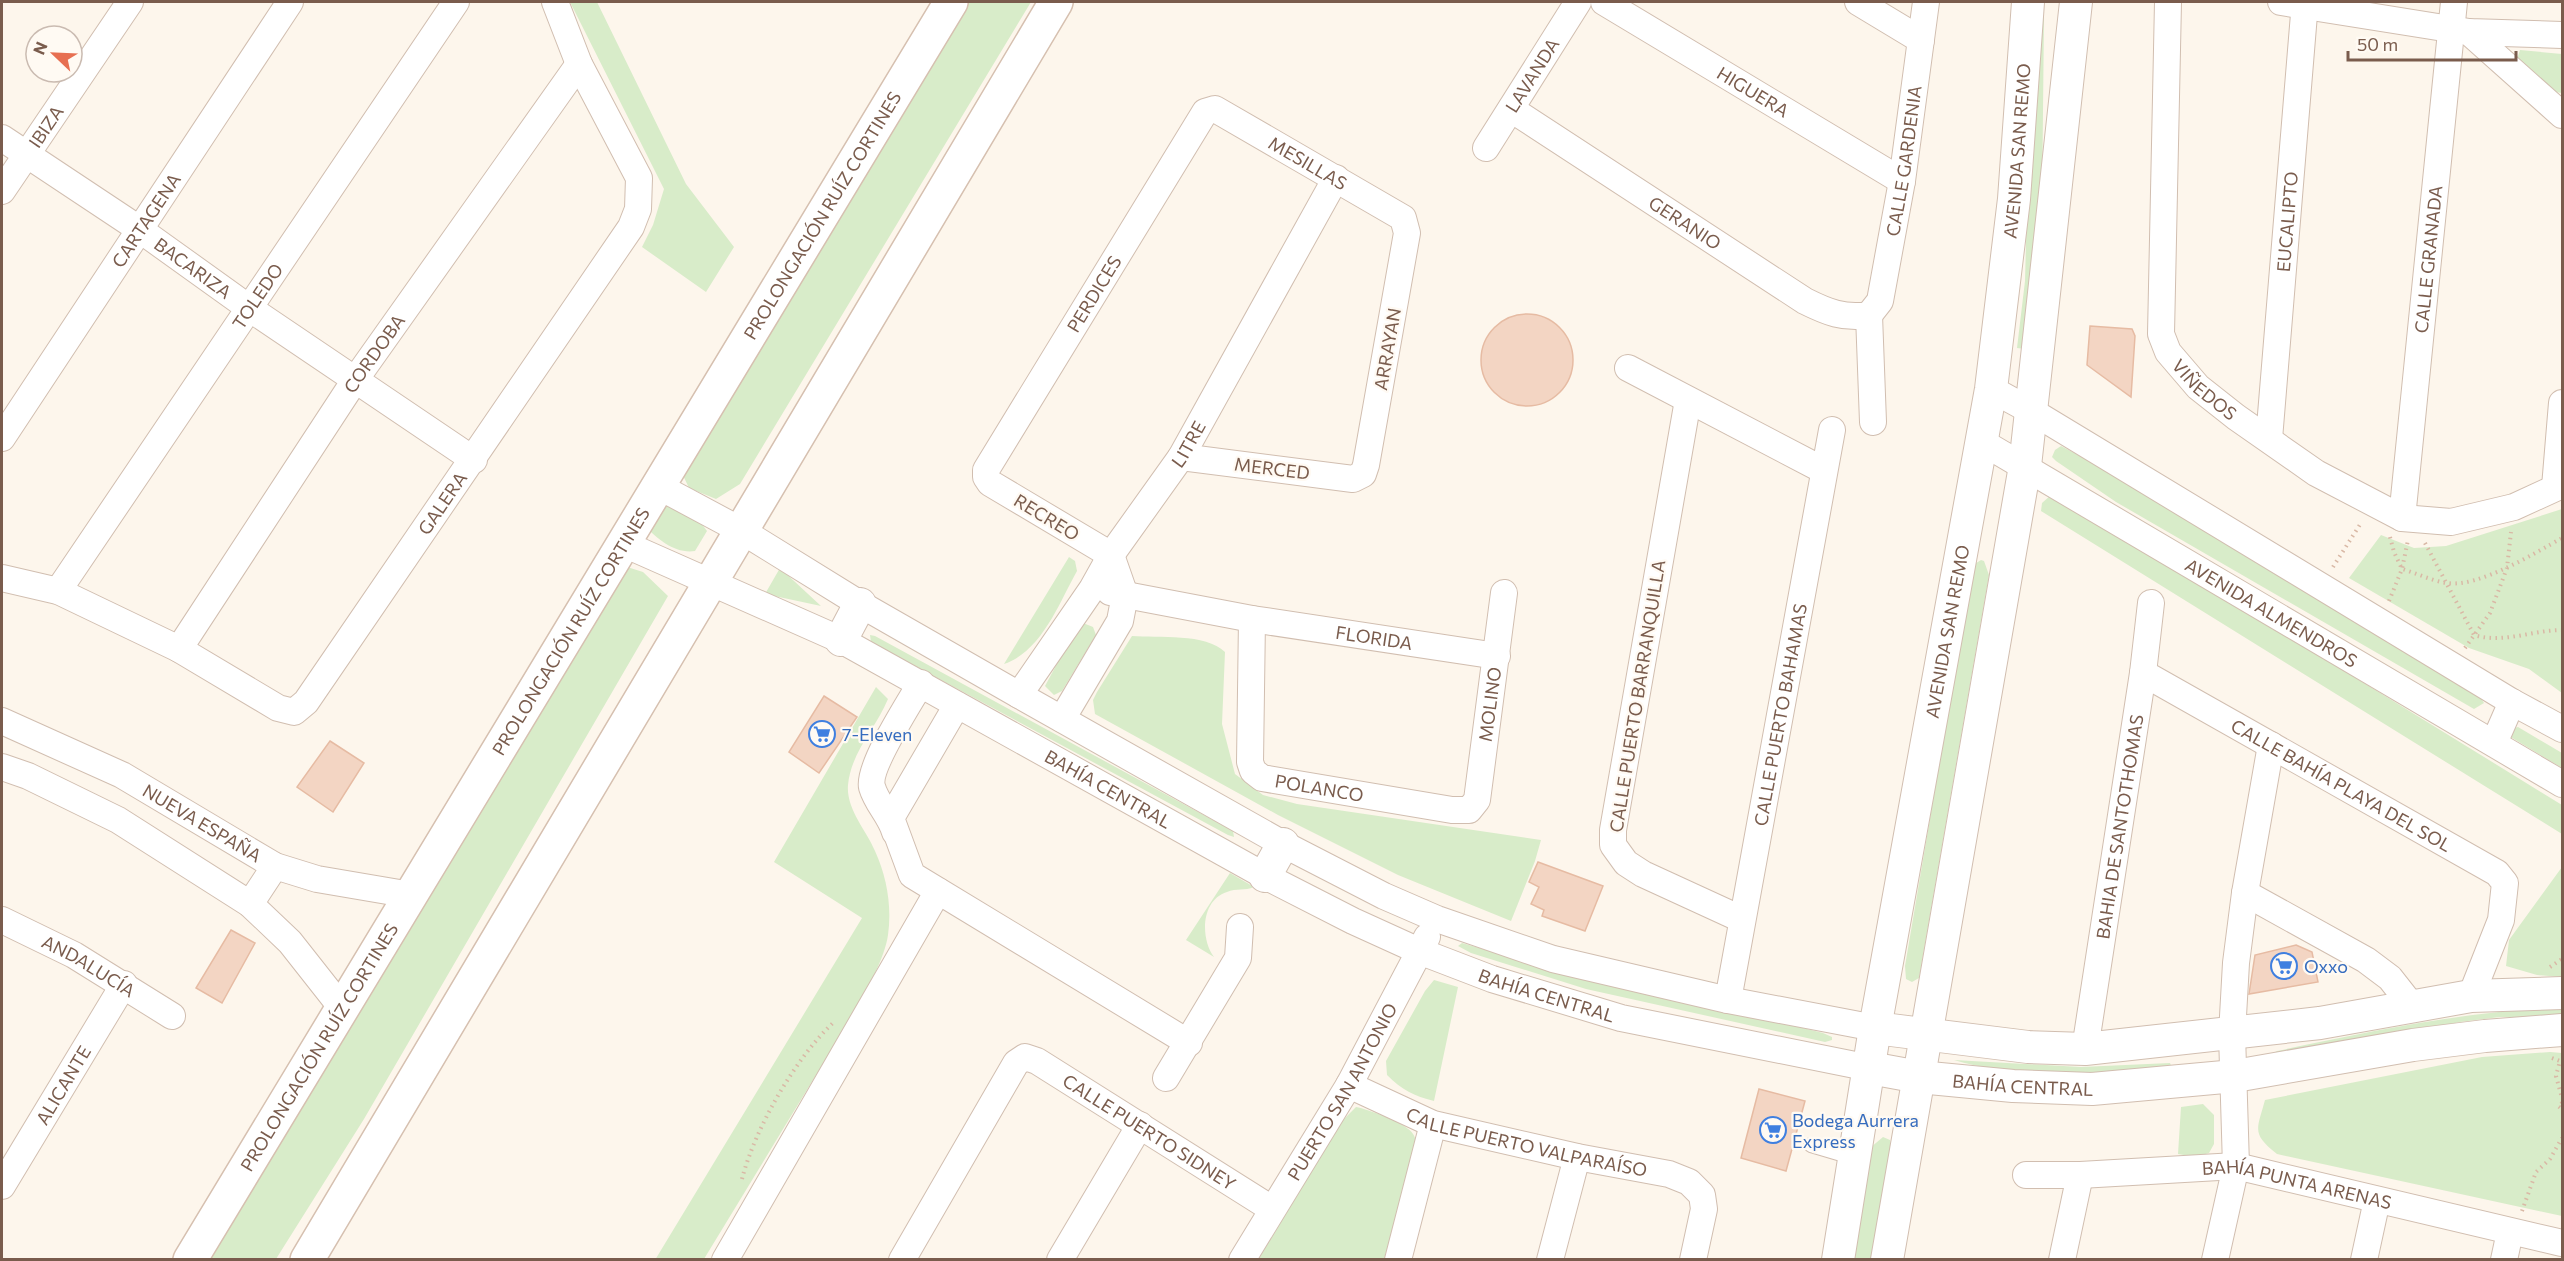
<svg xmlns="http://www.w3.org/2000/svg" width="2564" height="1261" viewBox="0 0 2564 1261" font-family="Commissioner,sans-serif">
  <rect width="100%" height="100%" fill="#fdf6ec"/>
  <!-- green -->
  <path fill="#d8ecc9" d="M570 2H597L686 184 734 247 706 292 642 247 653 225 664 189Z
    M963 2H1031L740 484 716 499 689 488 680 469Z
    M2042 7 2044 15 2042 208 2025 349 2017 348 2025 281 2028 168Z
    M2520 50 2562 54V93L2555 92 2517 59Z
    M2061 446 2201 520 2356 622 2480 697 2484 703 2474 709 2116 502 2056 461 2052 457 2055 450Z
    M2051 495 2062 497 2562 805V834L2041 511 2042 503Z
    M666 499 701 523 707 531 695 551C676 554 658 540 645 526Z
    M2562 509V693L2529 669 2469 648 2349 578 2381 535 2414 548 2446 546Z
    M1069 557 1075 561 1077 571C1059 603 1042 651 1004 664Z
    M1981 560 1984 561 1989 575 1919 978 1912 982 1906 979 1905 966 1973 565Z
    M624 566 643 572 668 596 364 1119 276 1259 204 1260Z
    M780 568 821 606 765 594Z
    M1083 623 1093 627 1096 635 1062 691 1054 695 1045 686 1065 649Z
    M870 635 875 636 1233 831 1234 837 1228 835 878 646 871 642Z
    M1132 636C1158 638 1206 633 1225 652L1222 724 1235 774 1263 795 1297 804 1541 840 1535 861 1511 921 1398 875 1278 815 1095 714 1093 700 1097 692Z
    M876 687 888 699C876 728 851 752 848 785 846 809 866 830 875 851 887 877 892 907 888 935 883 970 845 1026 827 1057 786 1124 745 1192 704 1259L655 1260 862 918 774 862Z
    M2518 727 2562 753V768L2509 736 2510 729Z
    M2562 867V977L2537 975 2506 966 2509 940Z
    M1230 873 1254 887C1245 891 1236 888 1227 892 1201 900 1200 938 1214 957L1186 940Z
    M1462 943 1611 986 1714 1006 1823 1033 1832 1037V1040L1825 1042 1586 989 1471 953 1458 946Z
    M1434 980 1458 987 1434 1101C1414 1096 1402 1090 1387 1075L1386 1061 1425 991Z
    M2529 1009 2562 1010V1017H2500L2460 1022 2279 1059 2271 1058 2272 1054 2277 1051C2361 1033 2444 1016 2529 1009Z
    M2550 1052 2562 1053V1216L2277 1154C2251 1133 2257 1130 2265 1100L2482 1057Z
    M1954 1060 2081 1067 2170 1063 2172 1068 2165 1071C2096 1073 2021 1080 1954 1060Z
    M2203 1104 2214 1115V1144L2209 1153 2195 1157 2178 1154 2181 1107Z
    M1356 1107C1368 1109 1408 1124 1413 1134 1416 1138 1416 1143 1416 1148L1384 1259 1258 1260 1342 1121Z
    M1883 1137 1890 1140 1892 1151 1873 1259 1853 1260 1870 1148Z"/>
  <!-- building -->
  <path fill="#f3d5c3" stroke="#e6bba3" stroke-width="1.5" d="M1481 360a46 46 0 1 1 92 0a46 46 0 1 1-92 0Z
    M2090 326 2132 329 2135 336 2131 397 2087 365Z
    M824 696 857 717 819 773 789 752Z
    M330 741 364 763 333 812 297 787Z
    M1538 862 1603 886 1585 931 1542 916 1544 910 1531 904 1539 887 1529 882Z
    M231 930 255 943 222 1003 196 988Z
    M2296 945 2312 952 2318 982 2249 994 2255 955Z
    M1759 1089 1805 1101 1786 1171 1741 1158Z"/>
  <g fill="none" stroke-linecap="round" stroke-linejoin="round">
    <defs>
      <path id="service" d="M1811 1145 1855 1158"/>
      <g id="minor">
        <path id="s1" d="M1604 2 1902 181"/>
        <path d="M1858 2 1921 40"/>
        <path id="s2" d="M2168 2 2161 334 2168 352 2198 387 2236 417 2316 473 2402 518 2451 522 2514 507 2562 485"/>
        <path d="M2281 2 2469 32 2562 35"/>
        <path d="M2469 32 2562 115"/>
        <path id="s3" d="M1511 109 1805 301C1827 312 1844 319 1869 315"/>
        <path id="s4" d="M2 138 139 229 249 308 474 460"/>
        <path id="s5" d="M1486 148 1578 2"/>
        <path id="s6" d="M2 191 130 2"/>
        <path id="s7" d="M1869 315 1880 301 1902 181 1926 2"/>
        <path d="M1869 315 1873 422"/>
        <path d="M1628 368 1823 470"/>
        <path d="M1991 389 2033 412 2512 702 2562 729"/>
        <path d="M1688 400 1613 830V845L1626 863 1643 874 1741 919"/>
        <path id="s8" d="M2 438 290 2"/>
        <path id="s9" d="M2269 439 2305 2"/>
        <path id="s10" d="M1982 442 2562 784"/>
        <path d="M658 486 742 531 860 604 1019 695 1283 844 1384 896 1437 919 1553 959 1728 1000 1875 1028"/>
        <path d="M2555 487 2562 403"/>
        <path id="s11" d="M2402 518 2454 2"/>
        <path id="s12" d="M624 544 841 640 1265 876 1353 921 1419 951 1492 979 1621 1018 1870 1068"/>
        <path id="s13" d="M2 578 58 591 179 649 278 708 294 712 306 702 631 227 638 209 639 178 579 64 555 2"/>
        <path id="s14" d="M58 591 456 2"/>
        <path id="s15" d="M1110 592 1252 619 1497 656"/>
        <path id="s16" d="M1125 595 1111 555 990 483 986 477V470L1205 112 1215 109 1403 218 1407 233 1366 465 1363 474 1353 479 1181 457"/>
        <path id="s17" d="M1252 619 1250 762 1253 771 1262 778 1452 810H1469L1477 800 1504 593"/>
        <path id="s18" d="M179 649 355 380 579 64"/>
        <path id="s19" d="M2143 673 2497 873 2505 883 2501 920 2471 996"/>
        <path id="s20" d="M1019 695 1092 589 1111 555 1181 457 1336 178"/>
        <path d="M957 705 891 818 912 875 1189 1043"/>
        <path d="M1062 719 1120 621 1125 595"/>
        <path id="s21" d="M2 721 122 775 275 866 317 879 411 895"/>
        <path d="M2494 743 2512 702"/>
        <path d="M2 767 28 776 118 820 250 904 290 942 342 1008"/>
        <path d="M895 832C890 815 877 804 872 787 867 768 910 702 921 683"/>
        <path d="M2245 893 2366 960 2390 978 2412 1006"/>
        <path d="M250 904 275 866"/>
        <path id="s22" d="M2 920 74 955 172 1016"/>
        <path id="s23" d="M1728 1000 1832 430"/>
        <path id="s24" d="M2085 1049 2143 673 2151 603"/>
        <path d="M1166 1078 1238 958 1240 927"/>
        <path id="s25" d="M1349 1085 1433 1124 1577 1157 1669 1174 1689 1182 1702 1195 1704 1209 1693 1260"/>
        <path id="s26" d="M2026 1175H2080L2236 1166 2562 1243"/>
        <path id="s27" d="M2 1186 124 984"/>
        <path d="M725 1260 938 891"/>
        <path id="s28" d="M902 1260 1016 1063 1025 1057 1037 1061 1272 1209"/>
        <path d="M1060 1260 1140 1125"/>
        <path id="s29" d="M1242 1260 1349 1085 1427 937"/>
        <path d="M1398 1260 1433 1124"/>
        <path d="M1550 1260 1577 1157"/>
        <path d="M2062 1260 2080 1175"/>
        <path d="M2215 1260 2236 1166 2232 1034 2236 963 2245 893 2271 745"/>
        <path d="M2364 1260 2377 1200"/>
        <path d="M2504 1260 2510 1232"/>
      </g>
      <g id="tertiary">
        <path d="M841 640 860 604"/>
        <path d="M1265 876 1283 844"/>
        <path d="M1875 1028 2028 1047 2085 1049 2320 1023 2471 996 2562 993"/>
        <path id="s30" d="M1870 1068 1919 1077 2013 1086 2092 1089 2235 1076 2413 1045 2485 1036 2562 1030"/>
        <path id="s31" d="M1838 1260 1875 1028 1991 389 2014 199 2028 2"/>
        <path d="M1887 1260 2025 466 2076 2"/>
      </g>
      <g id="secondary">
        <path id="s32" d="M190 1260 951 2"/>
        <path d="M307 1260 1056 2"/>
      </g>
    </defs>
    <!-- service casing -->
    <use href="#service" stroke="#d1beb0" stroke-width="16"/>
    <!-- minor casing -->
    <use href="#minor" stroke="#d1beb0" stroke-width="28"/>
    <!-- tertiary casing -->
    <use href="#tertiary" stroke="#d1beb0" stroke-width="34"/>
    <!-- secondary casing -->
    <use href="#secondary" stroke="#d6c0b0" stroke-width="36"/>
    <!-- path -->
    <path stroke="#d9b8a5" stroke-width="4" stroke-dasharray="1.5 4.5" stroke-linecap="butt" d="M2390 537 2394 552 2402 569C2416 573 2432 581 2447 583 2478 588 2535 553 2562 538
      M2425 543 2474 635C2503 644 2533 630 2562 630
      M2333 567 2361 523
      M2389 601 2402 569 2408 540
      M2465 648 2490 613 2507 568 2511 532
      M2550 967 2562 959
      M2552 1058 2560 1061 2556 1076 2562 1098
      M2562 1103 2558 1106 2562 1109
      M742 1179C755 1128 796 1057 834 1022
      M2522 1211 2536 1172 2550 1159 2562 1138"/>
    <!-- service -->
    <use href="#service" stroke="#fff" stroke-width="14"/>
    <!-- minor -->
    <use href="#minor" stroke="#fff" stroke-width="26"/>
    <!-- tertiary -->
    <use href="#tertiary" stroke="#fff" stroke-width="32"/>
    <!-- secondary -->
    <use href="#secondary" stroke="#fff" stroke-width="33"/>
  </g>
  <!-- icons -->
  <defs>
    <symbol id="supermarket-ring" viewBox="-11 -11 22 22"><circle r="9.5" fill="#fffaf3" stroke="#3f7fe0" stroke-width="1.5"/><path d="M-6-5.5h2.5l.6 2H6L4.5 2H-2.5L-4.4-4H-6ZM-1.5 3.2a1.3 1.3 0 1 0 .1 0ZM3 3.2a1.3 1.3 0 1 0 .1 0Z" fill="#3f7fe0"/></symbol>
  </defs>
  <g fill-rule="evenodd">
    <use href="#supermarket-ring" x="807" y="719" width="30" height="30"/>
    <use href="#supermarket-ring" x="2269" y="951" width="30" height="30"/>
    <use href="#supermarket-ring" x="1758" y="1115" width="30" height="30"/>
  </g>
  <g text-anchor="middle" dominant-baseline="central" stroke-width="4.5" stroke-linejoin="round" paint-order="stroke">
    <!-- street labels -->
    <g font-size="18" fill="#7a5c4d" stroke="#fffaf3">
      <text stroke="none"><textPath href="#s5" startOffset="86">LAVANDA</textPath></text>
      <text stroke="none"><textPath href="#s1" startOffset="174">HIGUERA</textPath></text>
      <text stroke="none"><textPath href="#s6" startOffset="78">IBIZA</textPath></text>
      <text stroke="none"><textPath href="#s31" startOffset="1124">AVENIDA SAN REMO</textPath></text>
      <text stroke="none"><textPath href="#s7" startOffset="160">CALLE GARDENIA</textPath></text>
      <text stroke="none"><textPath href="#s16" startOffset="735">MESILLAS</textPath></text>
      <text stroke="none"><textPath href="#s32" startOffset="1221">PROLONGACIÓN RUÍZ CORTINES</textPath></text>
      <text stroke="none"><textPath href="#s8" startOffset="261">CARTAGENA</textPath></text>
      <text stroke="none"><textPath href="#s9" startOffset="218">EUCALIPTO</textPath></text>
      <text stroke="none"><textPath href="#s3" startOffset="208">GERANIO</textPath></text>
      <text stroke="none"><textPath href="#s11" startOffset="260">CALLE GRANADA</textPath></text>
      <text stroke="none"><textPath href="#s4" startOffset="231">BACARIZA</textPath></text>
      <text stroke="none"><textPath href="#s16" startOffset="404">PERDICES</textPath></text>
      <text stroke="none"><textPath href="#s14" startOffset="356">TOLEDO</textPath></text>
      <text transform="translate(1387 349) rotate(-80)">ARRAYAN</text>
      <text stroke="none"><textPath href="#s18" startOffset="354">CORDOBA</textPath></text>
      <text stroke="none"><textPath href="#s2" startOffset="404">VIÑEDOS</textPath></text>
      <text stroke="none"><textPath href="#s20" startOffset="303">LITRE</textPath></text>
      <text transform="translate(1272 468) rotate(7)">MERCED</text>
      <text stroke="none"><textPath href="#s13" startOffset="580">GALERA</textPath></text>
      <text transform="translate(1047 517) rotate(31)">RECREO</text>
      <text stroke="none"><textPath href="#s10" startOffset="336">AVENIDA ALMENDROS</textPath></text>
      <text stroke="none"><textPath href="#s32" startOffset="735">PROLONGACIÓN RUÍZ CORTINES</textPath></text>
      <text stroke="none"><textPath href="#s31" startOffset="638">AVENIDA SAN REMO</textPath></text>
      <text stroke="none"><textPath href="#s15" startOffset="268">FLORIDA</textPath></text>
      <text transform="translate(1637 696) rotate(-81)">CALLE PUERTO BARRANQUILLA</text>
      <text stroke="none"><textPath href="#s17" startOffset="483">MOLINO</textPath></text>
      <text stroke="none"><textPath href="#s23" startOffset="290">CALLE PUERTO BAHAMAS</textPath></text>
      <text stroke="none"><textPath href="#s19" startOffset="228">CALLE BAHÍA PLAYA DEL SOL</textPath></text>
      <text stroke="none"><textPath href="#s17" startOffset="222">POLANCO</textPath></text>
      <text stroke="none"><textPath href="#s12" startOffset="543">BAHÍA CENTRAL</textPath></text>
      <text stroke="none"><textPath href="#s21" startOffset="225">NUEVA ESPAÑA</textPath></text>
      <text stroke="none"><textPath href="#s24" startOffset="225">BAHIA DE SANTOTHOMAS</textPath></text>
      <text stroke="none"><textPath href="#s22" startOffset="98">ANDALUCÍA</textPath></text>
      <text stroke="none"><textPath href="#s12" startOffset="1029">BAHÍA CENTRAL</textPath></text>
      <text stroke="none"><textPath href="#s32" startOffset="249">PROLONGACIÓN RUÍZ CORTINES</textPath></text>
      <text stroke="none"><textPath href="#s30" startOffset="154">BAHÍA CENTRAL</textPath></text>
      <text stroke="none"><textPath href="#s27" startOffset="118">ALICANTE</textPath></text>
      <text stroke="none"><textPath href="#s29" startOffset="196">PUERTO SAN ANTONIO</textPath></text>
      <text stroke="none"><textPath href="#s28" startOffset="384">CALLE PUERTO SIDNEY</textPath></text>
      <text stroke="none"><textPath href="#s25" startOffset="188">CALLE PUERTO VALPARAÍSO</textPath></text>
      <text stroke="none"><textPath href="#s26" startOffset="273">BAHÍA PUNTA ARENAS</textPath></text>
    </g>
    <!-- shop labels -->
    <g font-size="18" fill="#366cbe" stroke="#fffaf3" text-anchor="start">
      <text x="842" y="734">7-Eleven</text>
      <text x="2304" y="966">Oxxo</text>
      <text x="1792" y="1120">Bodega Aurrera<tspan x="1792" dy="21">Express</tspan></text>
    </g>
  </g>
  <!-- border -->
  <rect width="2564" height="1261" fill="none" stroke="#7a5c4d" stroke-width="6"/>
  <!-- north arrow -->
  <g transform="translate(54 54) rotate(293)"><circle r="28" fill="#fffaf3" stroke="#cabbb1" stroke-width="1.5"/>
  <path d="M0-4.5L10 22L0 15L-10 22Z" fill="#e76f51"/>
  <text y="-9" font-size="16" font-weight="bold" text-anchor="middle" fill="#7a5c4d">N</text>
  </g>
  <!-- scale -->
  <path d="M2348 51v9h168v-9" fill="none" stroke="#7a5c4d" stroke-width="3"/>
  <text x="2357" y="51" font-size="18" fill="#7a5c4d" stroke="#fffaf3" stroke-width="4.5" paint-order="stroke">50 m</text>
</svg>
